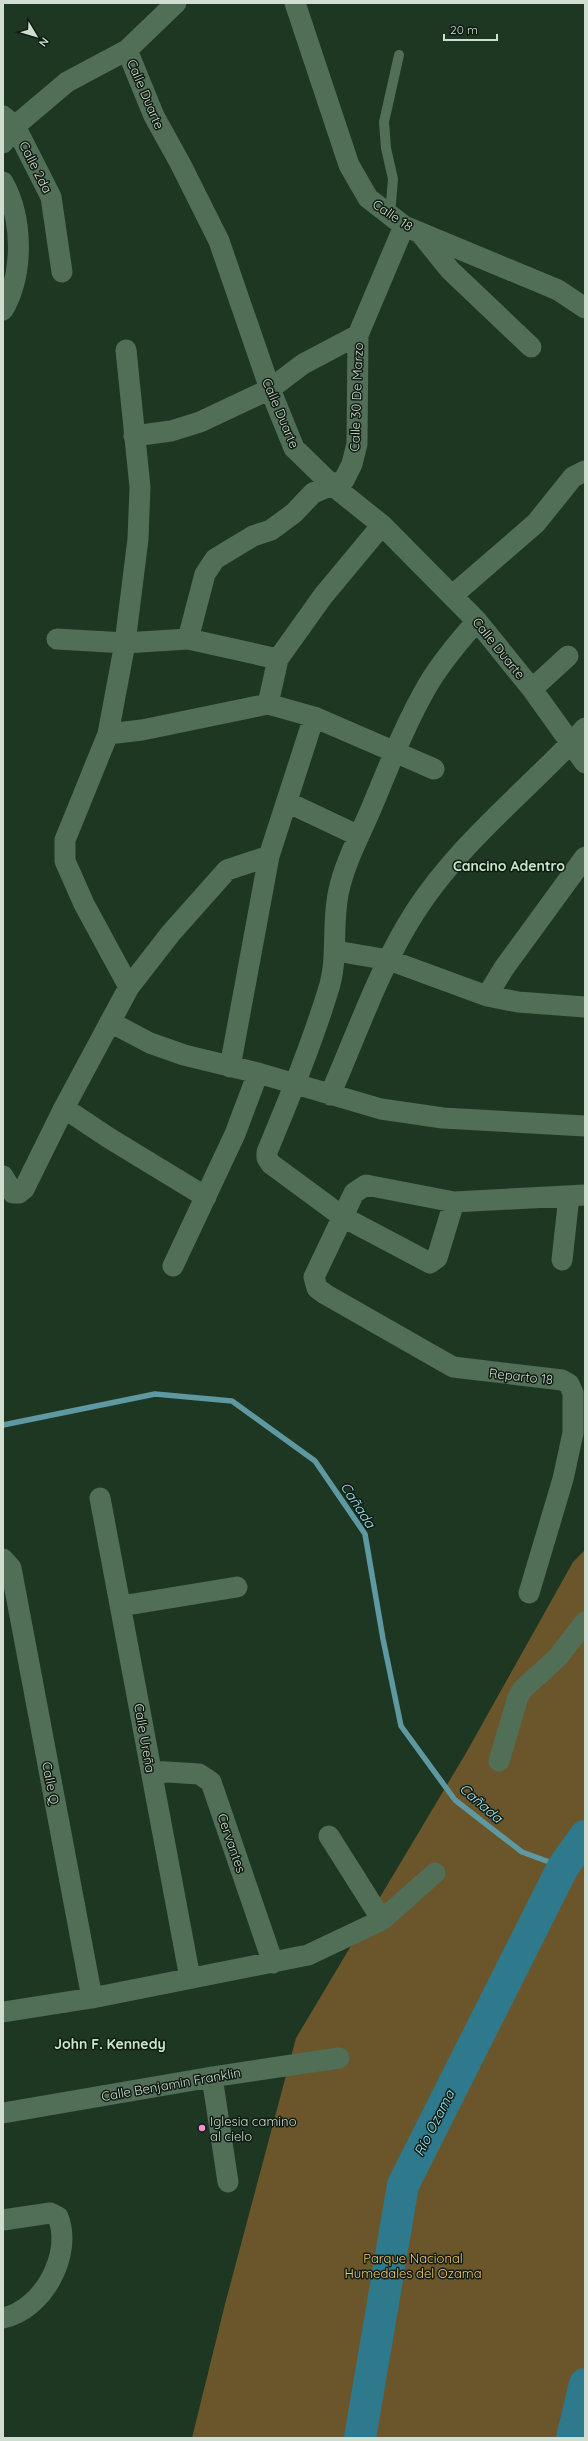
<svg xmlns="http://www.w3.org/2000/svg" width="588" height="2441" viewBox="0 0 588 2441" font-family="Quicksand,sans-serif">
  <rect width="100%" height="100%" fill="#1d3723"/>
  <!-- green -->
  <path fill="#6a562a" d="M585 1550V2438H192L224 2308 296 2038 466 1753 573 1562Z"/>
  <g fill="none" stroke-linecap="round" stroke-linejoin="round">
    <!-- stream -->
    <path stroke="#5e98a1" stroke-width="5.5" d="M3 1425 155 1394 232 1401 315 1461 365 1534 383 1639 401 1726 455 1800 522 1852 563 1867"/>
    <!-- river -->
    <path stroke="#2e7a8c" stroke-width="32" d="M360 2438 403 2185 563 1867 585 1836
      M572 2438 585 2384"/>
    <!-- lane -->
    <path stroke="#516e57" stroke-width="10" d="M390 215 393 179 386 148 384 122 399 55"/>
    <!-- street -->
    <path stroke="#516e57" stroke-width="21" d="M295 3 349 165 368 198 404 226 558 290 585 308
      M127 50 154 116 180 163 219 241 270 389 294 448 332 485 382 525 477 621 532 689 585 763
      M3 116 15 126 51 197 62 272
      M3 143 15 126 67 82 127 50 176 3
      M3 182C23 218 24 274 3 310
      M421 234 450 270 531 347
      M126 350 140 487 138 539 125 643 108 734 65 840V861L84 904 129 987
      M134 436 171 431 200 422 270 389 303 364 358 335
      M453 595 536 523 573 477 585 471
      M57 639 125 643 188 639 278 659
      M188 639 205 574 215 559 253 536 271 530 294 513 313 493 344 480 352 464 357 444 358 335 404 226
      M532 689 568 656
      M268 704 278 659 323 596 382 525
      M108 734 142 730 268 704 314 717 434 769
      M287 802 359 836
      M336 951 389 960 487 996 518 1002 585 1007
      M487 996 504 968 585 857
      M110 1022 150 1043 184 1055 258 1073 381 1109 443 1118 585 1126
      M230 1067 269 856 314 717
      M330 1095C357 1034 379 968 415 912 460 842 529 789 585 728
      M64 1108 109 1138 206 1197
      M3 1176 13 1193H19L24 1189 64 1108 129 987 171 933 227 870 269 856
      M454 1202 437 1258 430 1263 343 1217 271 1164 267 1158V1152C289 1099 311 1046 328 991 339 958 331 924 339 890 345 862 360 835 371 809 389 766 406 722 429 683 443 660 460 640 477 621
      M562 1260 569 1196
      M173 1266 235 1134 258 1073
      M100 1498 190 1978
      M3 1559 11 1568 92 1998
      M529 1593 563 1479 573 1433V1393L569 1384 562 1380 453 1367 325 1294 317 1288 314 1277 354 1193 366 1185 454 1202 585 1195
      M121 1606 237 1587
      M499 1761 518 1697 523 1689 558 1657 585 1622
      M151 1771 199 1774 211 1782 273 1963
      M329 1836 382 1920
      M3 2012 92 1998 308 1955 382 1920 435 1873
      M212 2077 228 2182
      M3 2113 212 2077 339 2058
      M3 2220 50 2213 58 2217C73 2254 43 2310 3 2318"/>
  </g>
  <!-- markers -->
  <circle fill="#f890cb" stroke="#101b12" stroke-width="1.5" cx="202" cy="2128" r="4"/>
  <g text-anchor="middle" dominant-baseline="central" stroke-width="3" stroke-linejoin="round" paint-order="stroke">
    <!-- street labels -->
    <g font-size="13" fill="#cfded1" stroke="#101b12">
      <text transform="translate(146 94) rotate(67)">Calle Duarte</text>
      <text transform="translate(36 167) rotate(63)">Calle 2da</text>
      <text transform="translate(393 215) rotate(34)">Calle 18</text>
      <text transform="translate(356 397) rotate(-88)">Calle 30 De Marzo</text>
      <text transform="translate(281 413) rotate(67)">Calle Duarte</text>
      <text transform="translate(499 648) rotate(51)">Calle Duarte</text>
      <text transform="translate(521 1376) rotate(6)">Reparto 18</text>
      <text transform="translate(145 1738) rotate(80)">Calle Ureña</text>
      <text transform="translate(51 1783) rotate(79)">Calle Q</text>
      <text transform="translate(232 1843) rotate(71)">Cervantes</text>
      <text transform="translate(171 2084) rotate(-10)">Calle Benjamin Franklin</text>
    </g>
    <!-- poi labels -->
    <g font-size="13" fill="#cfded1" stroke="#101b12" text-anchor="start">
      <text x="210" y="2121">Iglesia camino<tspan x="210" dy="15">al cielo</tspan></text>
    </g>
    <!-- park labels -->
    <g font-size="13" fill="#facc6a" stroke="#101b12">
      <text x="413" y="2258">Parque Nacional<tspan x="413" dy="15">Humedales del Ozama</tspan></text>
    </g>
    <!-- neighbourhood labels -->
    <g font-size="14" font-weight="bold" fill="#c7e7cd" stroke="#101b12">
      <text x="509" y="866">Cancino Adentro</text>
      <text x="110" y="2044">John F. Kennedy</text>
    </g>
    <!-- water labels -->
    <g font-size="14" font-style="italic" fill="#9fe8fb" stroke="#101b12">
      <text transform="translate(358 1505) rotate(57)">Cañada</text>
      <text transform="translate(481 1803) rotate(41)">Cañada</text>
      <text transform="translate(434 2123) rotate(-63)">Río Ozama</text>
    </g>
  </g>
  <!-- border -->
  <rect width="588" height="2441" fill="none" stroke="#cfded1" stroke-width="8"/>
  <!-- north arrow -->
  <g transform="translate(36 36) rotate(128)" stroke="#101b12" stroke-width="3" paint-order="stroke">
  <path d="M0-3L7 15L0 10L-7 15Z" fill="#cfded1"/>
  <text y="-6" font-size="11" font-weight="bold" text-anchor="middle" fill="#cfded1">N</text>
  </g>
  <!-- scale -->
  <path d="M444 34v6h53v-6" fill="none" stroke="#cfded1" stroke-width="2"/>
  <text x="450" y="34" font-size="12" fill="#cfded1" stroke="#101b12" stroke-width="3" paint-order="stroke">20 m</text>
</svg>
